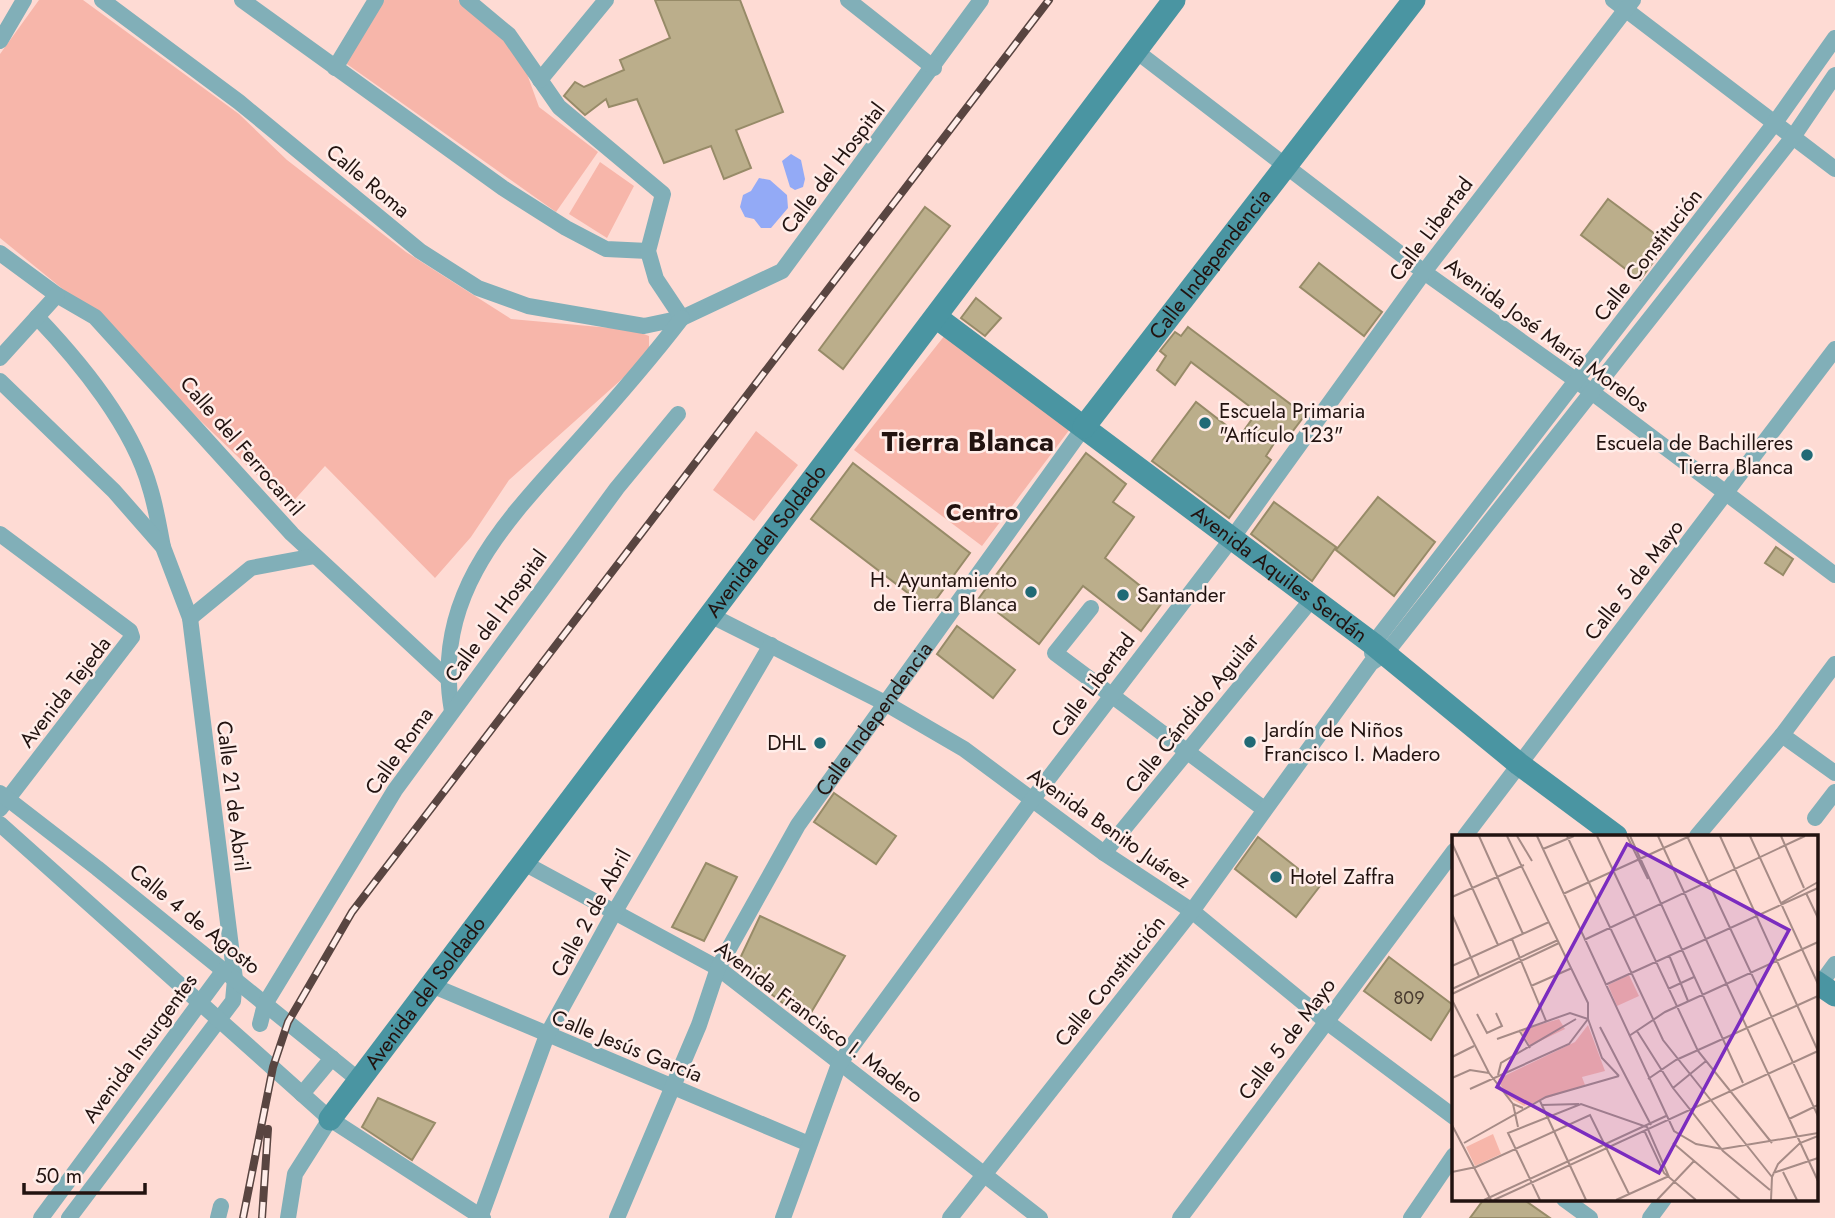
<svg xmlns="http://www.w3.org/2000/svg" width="1835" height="1218" viewBox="0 0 1835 1218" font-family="Jost,sans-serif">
  <rect width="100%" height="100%" fill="#fedbd4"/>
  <!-- green -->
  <path fill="#f7b6aa" d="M39 0H83L239 114 287 160 406 252 511 319 633 330 649 336V350L631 371 509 480 471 537 435 578 325 466 289 506 70 295 0 238V54Z
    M383 0H458L518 49 539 107 598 152 556 212 344 62Z
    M600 162 634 186 607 238 569 214Z
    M949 330 1073 425 982 546 854 450Z
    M756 431 798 465 754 521 713 490Z"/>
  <!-- water -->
  <path fill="#93aaf6" d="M791 154 801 160 805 179 803 187 795 190 790 187 782 161Z
    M759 178 770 180 787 195 788 208 771 228H761L754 219 745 217 740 207 743 195 751 191Z"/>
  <!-- building -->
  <path fill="#bbae8b" stroke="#978b68" stroke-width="2" d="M655 0H740L783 112 736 130 751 168 724 179 711 146 664 163 637 99 609 107 606 99 585 115 564 96 575 82 584 87 624 70 620 60 670 38Z
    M1608 199 1667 243 1640 280 1581 235Z
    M925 207 950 226 843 369 819 350Z
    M1319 263 1382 312 1364 336 1300 287Z
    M976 298 1001 318 985 336 961 318Z
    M1188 327 1305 415 1289 436 1282 431 1266 456 1271 460 1229 518 1152 461 1196 402 1240 436 1257 412 1191 362 1175 385 1157 370 1166 356 1160 351 1175 332 1181 336Z
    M1086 453 1126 484 1113 502 1134 517 1105 558 1162 603 1141 631 1083 586 1039 644 979 598Z
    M853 463 970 553 929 609 811 519Z
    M1378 497 1435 542 1394 596 1336 550Z
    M1274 502 1336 547 1312 581 1251 534Z
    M1776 547 1793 559 1783 575 1765 563Z
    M957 626 1015 670 993 698 937 654Z
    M834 793 896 836 876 864 814 822Z
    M1258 837 1320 886 1296 917 1235 869Z
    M706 863 737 877 704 941 672 927Z
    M760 916 845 956 806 1021 736 967Z
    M1389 957 1453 1005 1431 1040 1364 991Z
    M378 1098 435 1123 412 1160 362 1127Z
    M1484 1199H1523L1550 1218H1470Z"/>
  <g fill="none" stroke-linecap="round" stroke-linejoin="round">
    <!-- street -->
    <g stroke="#81afb8" stroke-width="16">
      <path d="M102 0 239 102 420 251 478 288 528 306 644 326 682 318 782 271 981 0"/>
      <path d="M242 0 503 188 566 228 606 249 648 251"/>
      <path d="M467 0 509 35 559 107 663 194 648 251 656 279 682 318"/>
      <path d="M848 0 934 68"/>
      <path d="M1613 0 1835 169"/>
      <path d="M0 41 24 0"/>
      <path d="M1136 51 1424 272 1577 381 1835 575"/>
      <path d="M335 68 376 0"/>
      <path d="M540 80 606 0"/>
      <path d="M0 253 57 295 95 317 292 534 446 677"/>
      <path d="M37 317C80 362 133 427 150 488 156 507 159 527 163 547"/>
      <path d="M0 358 57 295"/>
      <path d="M0 381 114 491 163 547 190 618 235 979 233 1001 69 1218"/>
      <path d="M0 534 130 631 132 637 0 809"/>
      <path d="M1091 608 1055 653 1264 809"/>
      <path d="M712 616 885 703 964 749 1104 853 1192 911 1327 1022 1454 1117"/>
      <path d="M190 618 251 568 315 556"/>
      <path d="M1372 653 1373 644 1774 124 1835 38"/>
      <path d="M452 711C431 594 507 520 579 440 615 400 649 361 682 318"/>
      <path d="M1782 735 1835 773"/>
      <path d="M0 793 97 868 360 1081"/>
      <path d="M1815 818 1835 792"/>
      <path d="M0 824 330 1119 483 1218"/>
      <path d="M1465 836 1835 349"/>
      <path d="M1697 836 1782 735 1835 664"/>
      <path d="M1104 853 1312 599"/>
      <path d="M522 862 718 968 1040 1218"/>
      <path d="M431 985 809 1144"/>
      <path d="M1816 990 1835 964"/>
      <path d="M260 1024 265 1004 395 790 617 488 678 414"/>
      <path d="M302 1094 332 1058"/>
      <path d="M1564 1199 1590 1218"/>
      <path d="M41 1218 224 970"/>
      <path d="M218 1218 221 1206"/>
      <path d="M288 1218 295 1174 330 1119"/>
      <path d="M480 1218 547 1035 614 913 771 645"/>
      <path id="s1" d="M617 1218 699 1025 718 968 798 825 1084 427"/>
      <path d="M783 1218 839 1064 1032 800 1233 537 1424 272 1633 0"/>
      <path d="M950 1218 1192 911 1371 663 1386 653 1793 137 1835 75"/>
      <path d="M1180 1218 1454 851"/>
      <path d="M1411 1218 1454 1155"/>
      <path d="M1650 1218 1664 1199"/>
    </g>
    <!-- secondary -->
    <g stroke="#4a95a2" stroke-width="23">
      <path id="s2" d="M936 317 1373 644 1519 764 1616 836"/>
      <path id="s3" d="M1084 427 1414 0"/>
      <path d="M1816 982 1835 995"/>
      <path id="s4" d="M330 1119 1174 0"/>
    </g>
    <defs>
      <path id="rail" d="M243 1218 273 1067 288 1022 352 912 1049 0
        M262 1218 268 1129"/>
    </defs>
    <!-- rail casing -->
    <use href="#rail" stroke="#594541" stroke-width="8"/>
    <!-- rail -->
    <use href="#rail" stroke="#ffede9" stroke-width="5" stroke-dasharray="16" stroke-linecap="butt"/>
  </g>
  <!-- markers -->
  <g fill="#216a76" stroke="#ffede9" stroke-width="2.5">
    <circle cx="1205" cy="423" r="7"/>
    <circle cx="1807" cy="455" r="7"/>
    <circle cx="1031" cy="592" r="7"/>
    <circle cx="1123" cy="595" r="7"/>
    <circle cx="1250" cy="742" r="7"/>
    <circle cx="820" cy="743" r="7"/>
    <circle cx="1276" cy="877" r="7"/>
  </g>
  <g text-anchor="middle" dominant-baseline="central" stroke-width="5" stroke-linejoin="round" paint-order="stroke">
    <!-- number labels -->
    <g font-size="18" fill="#483a2f">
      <text x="1409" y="998">809</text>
    </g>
    <!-- street labels -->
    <g font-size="21" fill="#221310" stroke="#ffede9">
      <text transform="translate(833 168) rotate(-53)">Calle del Hospital</text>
      <text transform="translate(368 181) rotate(40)">Calle Roma</text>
      <text transform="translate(1431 229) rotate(-53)">Calle Libertad</text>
      <text transform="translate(1648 255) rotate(-52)">Calle Constitución</text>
      <text stroke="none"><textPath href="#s3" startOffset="206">Calle Independencia</textPath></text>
      <text transform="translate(1547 335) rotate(36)">Avenida José María Morelos</text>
      <text transform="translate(242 446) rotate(49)">Calle del Ferrocarril</text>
      <text stroke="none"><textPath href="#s4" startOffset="724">Avenida del Soldado</textPath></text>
      <text stroke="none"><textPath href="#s2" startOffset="429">Avenida Aquiles Serdán</textPath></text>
      <text transform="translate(1634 580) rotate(-52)">Calle 5 de Mayo</text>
      <text transform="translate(496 616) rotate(-54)">Calle del Hospital</text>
      <text transform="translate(1093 685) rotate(-53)">Calle Libertad</text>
      <text transform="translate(65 692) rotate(-52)">Avenida Tejeda</text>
      <text transform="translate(1192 713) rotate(-51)">Calle Cándido Aguilar</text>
      <text stroke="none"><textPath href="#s1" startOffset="564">Calle Independencia</textPath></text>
      <text transform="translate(399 751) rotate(-55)">Calle Roma</text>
      <text transform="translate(233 796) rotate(83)">Calle 21 de Abril</text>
      <text transform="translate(1109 828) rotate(35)">Avenida Benito Juárez</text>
      <text transform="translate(591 913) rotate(-61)">Calle 2 de Abril</text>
      <text transform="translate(195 919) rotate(39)">Calle 4 de Agosto</text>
      <text transform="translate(1110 981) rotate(-51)">Calle Constitución</text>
      <text stroke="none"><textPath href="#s4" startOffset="158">Avenida del Soldado</textPath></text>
      <text transform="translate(819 1022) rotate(37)">Avenida Francisco I. Madero</text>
      <text transform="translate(1287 1039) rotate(-53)">Calle 5 de Mayo</text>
      <text transform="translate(627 1046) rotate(22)">Calle Jesús García</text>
      <text transform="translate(140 1048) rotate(-54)">Avenida Insurgentes</text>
    </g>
    <!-- poi labels -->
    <g font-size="21" fill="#221310" stroke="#ffede9" text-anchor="start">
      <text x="1219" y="411">Escuela Primaria<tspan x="1219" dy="24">"Artículo 123"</tspan></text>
      <text x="1793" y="443" text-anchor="end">Escuela de Bachilleres<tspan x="1793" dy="24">Tierra Blanca</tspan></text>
      <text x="1017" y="580" text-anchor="end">H. Ayuntamiento<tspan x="1017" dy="24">de Tierra Blanca</tspan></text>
      <text x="1137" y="595">Santander</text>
      <text x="1264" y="730">Jardín de Niños<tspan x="1264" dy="24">Francisco I. Madero</tspan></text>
      <text x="806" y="743" text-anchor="end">DHL</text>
      <text x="1290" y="877">Hotel Zaffra</text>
    </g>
    <!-- neighbourhood labels -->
    <g font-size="23" font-weight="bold" fill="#221310" stroke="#ffede9">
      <text x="982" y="512">Centro</text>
    </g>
    <!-- district labels -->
    <g font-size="28" font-weight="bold" fill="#221310" stroke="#ffede9">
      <text x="968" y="441">Tierra Blanca</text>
    </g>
  </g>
  <!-- overview -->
  <g transform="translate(1452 835)">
    <rect width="366" height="366" fill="#fedbd4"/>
    <path d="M177 140 187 161 165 171 156 150ZM107 184 113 194 78 211 69 195ZM136 190 153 236 130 242 133 250 72 271 54 261 46 244 123 207ZM41 299 49 319 23 331 14 312Z" fill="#f7b6aa"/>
    <path fill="none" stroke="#a68b86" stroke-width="2" d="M27 1 71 99M65 1 80 26M85 1 222 296 244 309 270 314 366 298M115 1 211 205 320 342M145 1 246 216 320 308M175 1 196 44M178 1 291 248M206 1 366 346M235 1 366 281M268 1 366 216M298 1 366 149M329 1 352 53M0 8 46 110M91 14 122 1M354 58 366 83M111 59 238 1M0 62 72 30M329 68 366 47M0 79 27 141M60 104 94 186M132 105 353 1M217 120 236 166M0 131 97 87M153 150 366 53M79 151 120 133M0 154 106 105M216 154 242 142M0 159 107 108M0 165 37 238 61 269 71 273M25 179 35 198 50 191 44 178M136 184 150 223 167 241M148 192 199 290M67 195 78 213M185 196 221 253 271 316 318 355M177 201 213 177 366 107M45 204 118 178 136 184M0 222 22 211M46 240 49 228 124 184M0 243 18 235 37 238M196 244 224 225 366 161M221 253 254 226M18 254 117 209 136 184V168L55 1M88 266 134 365M61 269 66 292M90 270 127 269M337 284 366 270M0 290 39 365M192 295 212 338 244 365M12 308 94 262 167 241M221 308 288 365M0 337 24 332 138 280 177 359M331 337 345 365M321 338 366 323M32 365 214 281M42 365 366 216M88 365 56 298 129 269 195 292 217 342M164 365 217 341M205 365 242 326M319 365 320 342 326 329 348 308 366 301"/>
    <path fill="#7b2cbf" fill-opacity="0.15" stroke="#7b2cbf" stroke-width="3.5" d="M175 9 337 95 207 338 45 252Z"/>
    <rect width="366" height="366" fill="none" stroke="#221310" stroke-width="3.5"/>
  </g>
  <!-- scale -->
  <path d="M24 1183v10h121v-10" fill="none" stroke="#221310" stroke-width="3.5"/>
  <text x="35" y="1183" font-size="21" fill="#221310" stroke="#ffede9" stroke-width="5" paint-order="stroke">50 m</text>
</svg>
